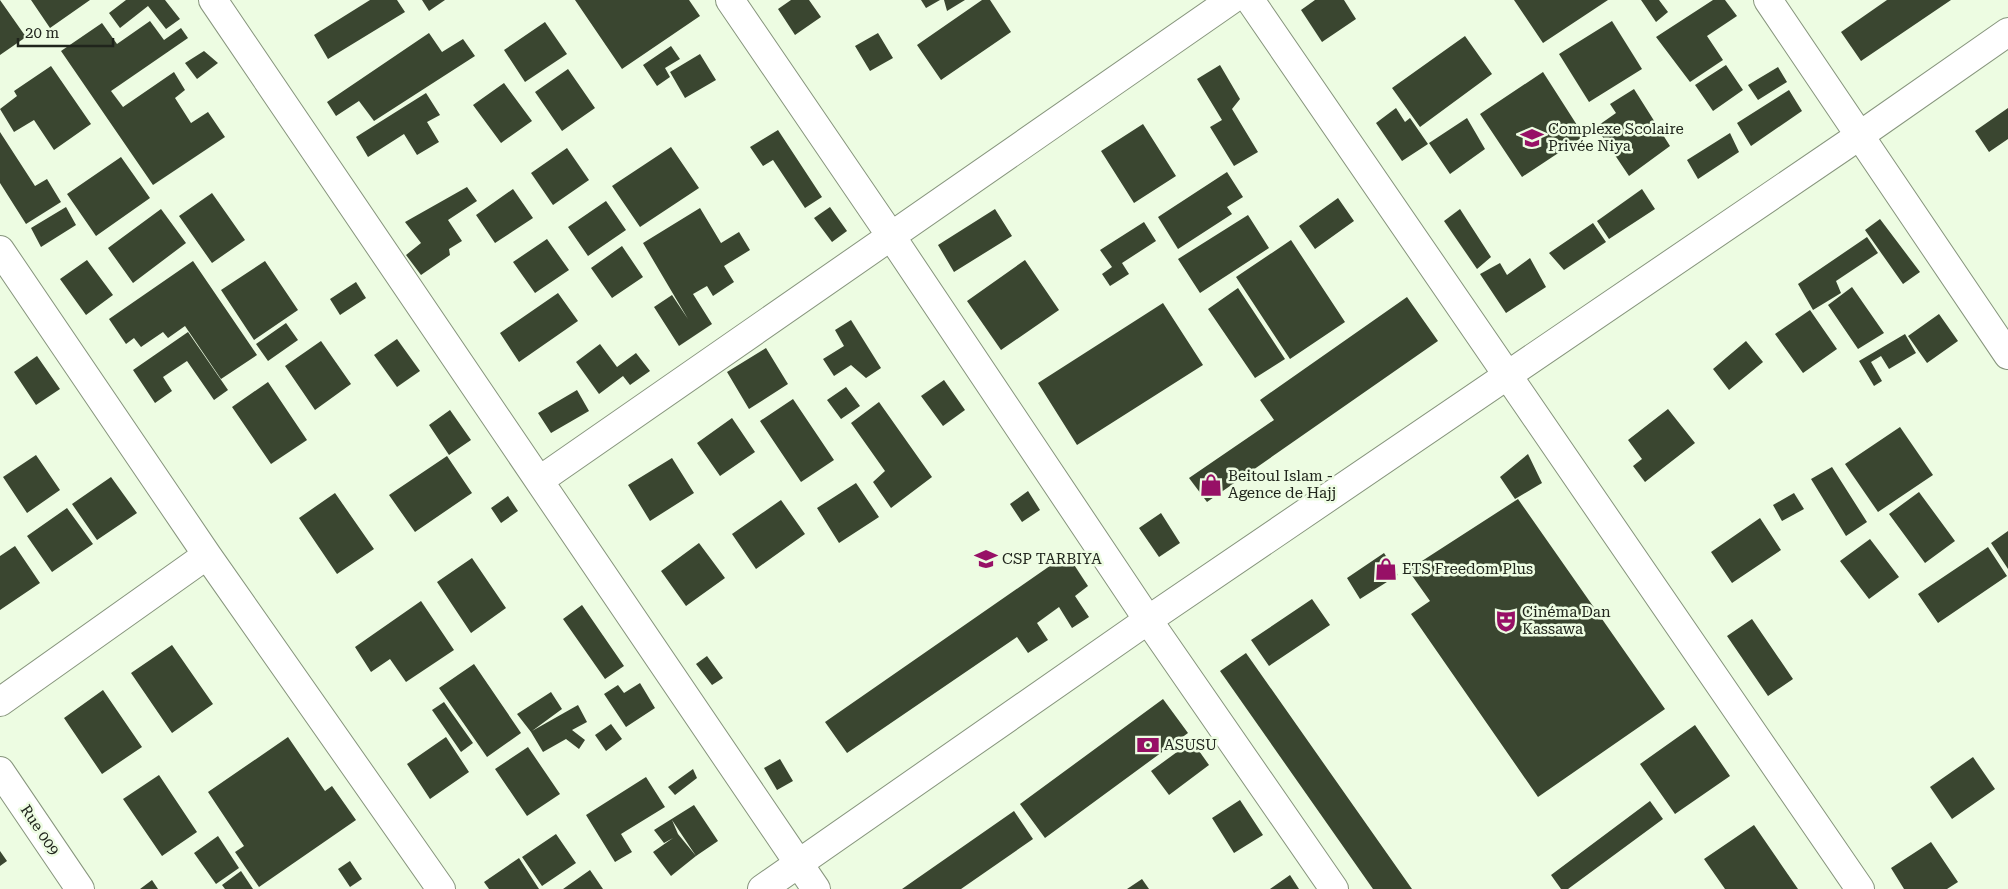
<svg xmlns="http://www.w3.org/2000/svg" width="2008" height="889" viewBox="0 0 2008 889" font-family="'Roboto Serif',serif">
  <rect width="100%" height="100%" fill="#edfce2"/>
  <!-- building -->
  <path fill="#3a4630" d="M0 0 26 37 0 55Z
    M31 0H90L50 28Z
    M126 0H165L180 19 166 29 148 6 120 28 109 13Z
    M370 0H397L405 12 328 59 314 35Z
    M422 0H445L429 11Z
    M575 0H689L700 16 622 69Z
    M791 0H809L821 17 795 35 778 9Z
    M921 0H940L926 8Z
    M944 0H965L947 11Z
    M982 0H990L1011 32 941 80 917 45Z
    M1315 0H1344L1356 19 1322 42 1301 10Z
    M1514 0H1608L1543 43Z
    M1641 0H1659L1668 12 1656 22Z
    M1713 0H1725L1737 16 1707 36 1723 60 1690 82 1656 37Z
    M1887 0H1951L1861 61 1841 32Z
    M150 21 164 40 181 28 188 38 111 91 123 107 174 72 185 90 175 98 191 123 208 112 225 137 153 185 61 51 102 23 117 44Z
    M1612 21 1642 69 1589 102 1559 54Z
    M545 22 567 54 525 82 504 50Z
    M429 33 442 52 463 39 475 56 374 121 359 101 336 116 327 102Z
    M878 33 893 58 870 71 855 46Z
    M1465 36 1492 74 1420 127 1392 88Z
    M671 46 680 59 665 68 670 77 657 86 643 65Z
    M204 51 218 63 197 79 185 63Z
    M700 54 716 80 685 98 670 72Z
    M1220 65 1240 99 1232 109 1258 152 1234 166 1210 127 1222 120 1197 79Z
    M1726 65 1743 90 1713 111 1695 85Z
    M51 66 91 124 54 150 34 120 14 132 0 109 17 96 14 91Z
    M1778 67 1787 82 1758 100 1748 85Z
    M568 69 595 108 562 131 535 92Z
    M1543 72 1584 136 1522 177 1480 114Z
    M504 83 532 121 501 143 473 105Z
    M1634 89 1670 146 1629 176 1596 127 1616 113 1610 104Z
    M1789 90 1802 111 1751 146 1737 123Z
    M426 93 440 115 427 122 439 142 417 155 404 134 368 157 356 137Z
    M1396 108 1405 122 1410 118 1428 144 1402 161 1376 123Z
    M2008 108V139L1989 152 1975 131Z
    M1467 118 1485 149 1450 174 1429 143Z
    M1143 124 1176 176 1134 203 1101 151Z
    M778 130 822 197 805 208 773 160 763 166 750 147Z
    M0 132 35 186 47 179 61 202 26 224 0 183Z
    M1730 133 1739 152 1698 179 1687 160Z
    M671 147 699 188 640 227 612 186Z
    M567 148 589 180 553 205 531 173Z
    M121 157 150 198 96 236 67 194Z
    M1227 172 1243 197 1227 207 1232 214 1178 249 1158 217Z
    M467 187 477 201 448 220 462 241 449 249 450 255 421 275 406 255 421 243 405 222Z
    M513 189 533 218 495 243 476 215Z
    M1642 189 1655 209 1609 239 1597 221Z
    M212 193 245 240 212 263 179 216Z
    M1338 198 1354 221 1315 249 1299 226Z
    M606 201 626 230 588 256 568 227Z
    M66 207 76 225 41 247 31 228Z
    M830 207 847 231 832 242 814 218Z
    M700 208 721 243 739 232 750 250 724 266 734 282 713 296 707 286 693 294 712 324 679 346 654 307 672 295 688 319 643 243Z
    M161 209 186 243 133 283 108 248Z
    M995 209 1012 236 954 272 938 245Z
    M1460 209 1491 257 1477 269 1444 221Z
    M1248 215 1269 248 1200 293 1178 259Z
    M1880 219 1920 272 1903 284 1865 230Z
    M1144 222 1156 241 1122 263 1129 274 1110 286 1102 274 1112 267 1100 250Z
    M1593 223 1606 242 1564 270 1549 253Z
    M1867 237 1878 253 1836 281 1841 293 1813 310 1798 284Z
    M547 239 569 270 535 293 513 262Z
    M1291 240 1345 322 1290 359 1236 277Z
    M622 246 643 277 612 298 591 268Z
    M1530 258 1546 287 1506 313 1480 274 1500 263 1507 275Z
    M87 260 113 295 86 315 60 279Z
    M1025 260 1059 310 1001 350 967 301Z
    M193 261 257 355 221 379 185 326 168 338 163 332 141 347 134 338 126 344 109 319Z
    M265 261 298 310 254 340 221 290Z
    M356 282 366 298 340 315 330 299Z
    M1852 287 1884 333 1858 349 1828 305Z
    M1238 288 1285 359 1255 378 1208 309Z
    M558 293 578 321 519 362 500 333Z
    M1407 297 1438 341 1207 502 1189 478 1274 420 1260 400Z
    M1163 303 1203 365 1077 445 1038 383Z
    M1810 310 1837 349 1803 373 1775 334Z
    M1939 314 1958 341 1927 363 1908 336Z
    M851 320 881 368 866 378 851 365 834 376 823 359 844 346 835 330Z
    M286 323 298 340 268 361 256 344Z
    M188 332 228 390 214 400 187 361 163 377 172 391 155 403 133 370Z
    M1905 334 1916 353 1889 369 1881 356 1871 362 1882 381 1874 386 1859 361Z
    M397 339 420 371 397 387 374 355Z
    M321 341 351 384 315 410 285 366Z
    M1746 341 1763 362 1729 390 1713 369Z
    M600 344 617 367 636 353 650 371 630 385 623 376 599 394 576 362Z
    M766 348 788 384 749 409 727 372Z
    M37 356 60 389 36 405 14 372Z
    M944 380 965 410 943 426 921 396Z
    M268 382 307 440 271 464 232 407Z
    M846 387 860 406 841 419 827 400Z
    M577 390 589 411 551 433 538 413Z
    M793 399 834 460 801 482 760 421Z
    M879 402 932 477 891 508 873 482 885 471 851 423Z
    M1668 409 1695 443 1645 482 1633 466 1642 459 1628 440Z
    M450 410 471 440 449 455 429 425Z
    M732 418 755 452 720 476 697 443Z
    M1900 427 1933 475 1878 512 1845 464Z
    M1528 454 1542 483 1515 499 1500 477Z
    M36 455 60 490 27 513 3 477Z
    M447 456 472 493 415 532 389 495Z
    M672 458 694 493 650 521 628 485Z
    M1832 467 1867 522 1846 536 1811 479Z
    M111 477 137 513 97 540 72 504Z
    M856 483 879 517 839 543 817 508Z
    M1028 491 1040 510 1022 522 1010 504Z
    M1919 492 1955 541 1925 563 1889 514Z
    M335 493 374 549 337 574 299 518Z
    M1794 493 1804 509 1782 521 1773 505Z
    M508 496 518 511 501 523 491 508Z
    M1518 499 1665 709 1538 797 1411 614 1430 601 1408 570Z
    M781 500 805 534 756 569 732 534Z
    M67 508 93 544 52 572 27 536Z
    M1161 513 1180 543 1159 557 1139 528Z
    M1760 518 1781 550 1732 583 1711 552Z
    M2008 531V569L1991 543Z
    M1870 539 1899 577 1869 599 1840 561Z
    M699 543 725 578 686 606 661 571Z
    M15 546 40 583 0 610V556Z
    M1988 547 2007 576 1938 623 1918 594Z
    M1384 553 1398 575 1360 599 1347 578Z
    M1067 554 1088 586 1075 596 1089 617 1072 628 1059 607 1037 623 1048 640 1028 653 1017 637 847 753 825 722Z
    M472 558 506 608 471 633 437 582Z
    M1312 599 1330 625 1269 666 1251 640Z
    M421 601 454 650 406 682 390 659 371 672 355 647Z
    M582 605 624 666 605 679 563 619Z
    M1752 619 1793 679 1768 696 1727 636Z
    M172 645 213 704 172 733 131 673Z
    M1246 653 1412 889H1373L1220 671Z
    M707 656 723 678 712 685 696 664Z
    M474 664 521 733 487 757 439 688Z
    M640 683 655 708 626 727 604 694 618 685 624 693Z
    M103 690 142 747 102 774 64 718Z
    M551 692 562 709 532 731 578 705 587 722 572 730 585 740 579 749 566 739 543 752 531 732 517 714Z
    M1163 699 1188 733 1045 838 1020 804Z
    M444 702 473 743 461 752 432 710Z
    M611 724 622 739 606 751 595 735Z
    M1695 725 1730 776 1675 814 1640 764Z
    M288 737 325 791 332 786 356 820 259 887 235 852 244 846 208 792Z
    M446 737 469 772 430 799 407 764Z
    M1192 741 1209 765 1169 795 1151 771Z
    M528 747 560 794 527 816 495 769Z
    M1973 757 1995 789 1952 819 1930 787Z
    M780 759 793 781 777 790 764 768Z
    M693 769 697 778 675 795 668 787Z
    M159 775 197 832 162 856 123 799Z
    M646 777 665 807 621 834 632 852 615 862 586 815Z
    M1240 800 1263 835 1234 853 1212 818Z
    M1650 801 1663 819 1568 889H1561L1551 875Z
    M694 805 718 841 696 856 672 820 678 834 696 856 671 876 653 852 673 838 664 843 654 830Z
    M1014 811 1033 839 961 889H902Z
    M1754 825 1798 889H1725L1704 859Z
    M556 834 576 863 542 886 522 857Z
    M218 836 239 868 216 884 194 853Z
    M1931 842 1958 882 1947 889H1904L1891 868Z
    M0 851 7 861 0 866Z
    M519 858 539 889H489L484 882Z
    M350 861 362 879 350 887 338 869Z
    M590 870 603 889H563Z
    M241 871 253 889H225L222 885Z
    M1290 875 1299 889H1270Z
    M1142 879 1149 889H1127Z
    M152 880 158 889H140Z"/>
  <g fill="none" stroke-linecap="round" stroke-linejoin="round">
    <defs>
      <path id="street" d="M213 0 816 889
        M730 0 891 236 1148 620 1334 889
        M1250 0 1860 889
        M1768 0 2008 355
        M0 250 207 555 441 889
        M540 480 1231 0
        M0 702 207 555
        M0 771 80 889
        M762 889 1148 620 1859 136 2008 32"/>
    </defs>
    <!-- street casing -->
    <use href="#street" stroke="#87957d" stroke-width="30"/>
    <!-- street -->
    <use href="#street" stroke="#fff" stroke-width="28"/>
  </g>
  <!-- icons -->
  <defs>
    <symbol id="school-bare" viewBox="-9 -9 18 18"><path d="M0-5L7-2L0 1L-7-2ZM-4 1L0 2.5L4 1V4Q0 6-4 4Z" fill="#971066" stroke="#edfce2" stroke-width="2.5" paint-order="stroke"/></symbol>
    <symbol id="shop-bare" viewBox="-9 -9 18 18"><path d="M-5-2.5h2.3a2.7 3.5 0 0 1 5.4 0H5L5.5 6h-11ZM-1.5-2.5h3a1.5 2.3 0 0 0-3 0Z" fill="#971066" stroke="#edfce2" stroke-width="2.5" paint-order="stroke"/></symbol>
    <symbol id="theatre-bare" viewBox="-9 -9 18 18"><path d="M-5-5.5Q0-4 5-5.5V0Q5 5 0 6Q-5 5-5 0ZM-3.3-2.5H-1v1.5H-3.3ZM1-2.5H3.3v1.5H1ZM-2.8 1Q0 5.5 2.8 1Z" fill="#971066" stroke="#edfce2" stroke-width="2.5" paint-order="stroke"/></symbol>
    <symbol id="bank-bare" viewBox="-9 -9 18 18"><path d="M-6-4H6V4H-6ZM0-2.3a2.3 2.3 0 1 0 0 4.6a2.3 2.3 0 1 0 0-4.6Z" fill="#971066" stroke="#edfce2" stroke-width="2.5" paint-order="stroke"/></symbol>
  </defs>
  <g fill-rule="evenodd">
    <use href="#school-bare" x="1516" y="122" width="32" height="32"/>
    <use href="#shop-bare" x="1195" y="469" width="32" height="32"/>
    <use href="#school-bare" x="970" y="543" width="32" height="32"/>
    <use href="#shop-bare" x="1370" y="553" width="32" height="32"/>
    <use href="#theatre-bare" x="1490" y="605" width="32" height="32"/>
    <use href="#bank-bare" x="1132" y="729" width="32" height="32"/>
  </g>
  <g text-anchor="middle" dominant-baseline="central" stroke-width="5" stroke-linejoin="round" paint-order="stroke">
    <!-- poi labels -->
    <g font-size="15" fill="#20251c" stroke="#edfce2" text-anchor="start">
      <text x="1548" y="129">Complexe Scolaire<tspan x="1548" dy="17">Privée Niya</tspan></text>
      <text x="1228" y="476">Beitoul Islam -<tspan x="1228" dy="17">Agence de Hajj</tspan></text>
      <text x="1002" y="559">CSP TARBIYA</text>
      <text x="1402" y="569">ETS Freedom Plus</text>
      <text x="1522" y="612">Cinéma Dan<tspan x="1522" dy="17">Kassawa</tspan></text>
      <text x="1164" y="745">ASUSU</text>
    </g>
    <!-- street labels -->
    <g font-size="15" fill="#20251c" stroke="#edfce2">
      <text transform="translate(40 830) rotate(56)">Rue 009</text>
    </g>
  </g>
  <!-- scale -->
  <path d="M18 38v8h95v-8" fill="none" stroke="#20251c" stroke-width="2.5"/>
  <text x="25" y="38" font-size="15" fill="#20251c" stroke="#edfce2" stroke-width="4" paint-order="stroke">20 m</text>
</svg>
